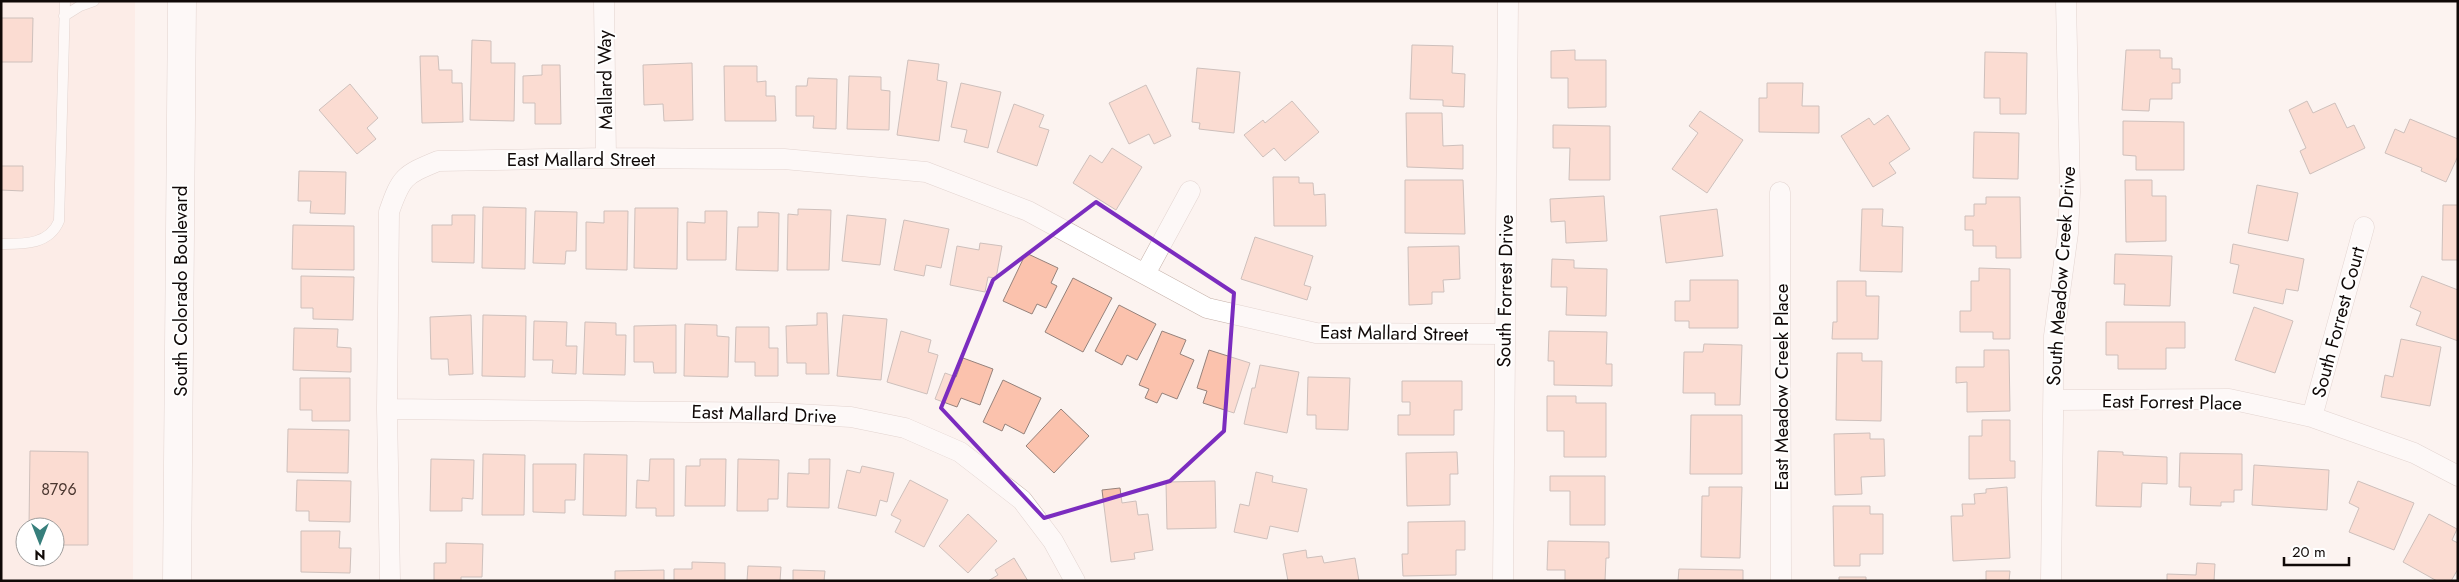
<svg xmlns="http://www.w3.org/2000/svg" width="2459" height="582" viewBox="0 0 2459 582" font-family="Jost,sans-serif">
  <rect width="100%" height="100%" fill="#fcf3f0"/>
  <!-- built -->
  <path fill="#fce4db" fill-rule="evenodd" d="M1 1H135L133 581H1ZM25 527H55V557H25Z"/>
  <!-- building -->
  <path fill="#fbc2ad" stroke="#96827b" d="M1 18H33L32 62H1Z
    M472 40 491 41V63H515L514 121 470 120Z
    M1412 45 1453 46 1452 73 1465 74 1464 107 1443 106V100L1410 99Z
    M1575 50V60H1606V107L1568 108V78H1551V51Z
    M2126 50H2160V58H2172V69H2180V83H2172V99H2150L2149 111 2122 110Z
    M1985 52 2027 53 2026 114H2000V98H1984Z
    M420 56H438L439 70H452V83H462L463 122 422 123Z
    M908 60 939 64 937 80 947 82 939 141 897 135Z
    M692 63 693 120 664 121 663 104 644 105 643 65Z
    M542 65H560L561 124H535V103H523V76L542 75Z
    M724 66H757V82L766 81V96H775L776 121H725Z
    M1197 68 1240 72 1234 133 1199 129 1200 123 1192 122Z
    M849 76 881 77V90L890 91 889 130 847 129Z
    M808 78 837 79 836 129 813 128 814 116H796V86H807Z
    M961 83 1001 92 988 148 964 142 967 130 951 127Z
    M1767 83H1803L1802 106H1819V133L1759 132V98H1767Z
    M350 84 378 118 367 128 376 139 357 154 319 110Z
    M1146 85 1171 136 1154 144 1149 134 1129 144 1109 103Z
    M1292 101 1319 132 1285 161 1274 148 1263 157 1244 135 1263 120 1265 123Z
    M2307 101 2313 113 2335 103 2347 128 2354 125 2365 148 2310 174 2300 151 2306 148 2289 110Z
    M1014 104 1044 115 1039 127 1049 130 1037 166 997 152Z
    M1700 111 1743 140 1707 193 1672 169 1698 133 1689 126Z
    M1406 113H1442L1443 146 1463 145V169L1407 167Z
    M1888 115 1910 149 1889 163 1896 173 1873 187 1841 136 1869 118 1874 125Z
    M2410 119 2458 139V156L2446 182 2421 171 2422 168 2385 153 2395 129 2404 133Z
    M2123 121 2184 122V170H2136V156L2123 155Z
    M1553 125 1610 126V180H1569L1570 148H1553Z
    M1974 132 2019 133 2018 179 1973 178Z
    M1112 148 1142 167 1116 210 1073 183 1090 155 1102 163Z
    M1 166H23V191L1 190Z
    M299 171 346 172 345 214 310 213 311 201H298Z
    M1273 177H1299V183H1313L1314 195 1325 194 1326 226H1274Z
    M1405 180H1463L1465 234 1405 233Z
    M2125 180H2152V196H2166V241L2126 242Z
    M2257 185 2298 193 2288 241 2248 233Z
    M1604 196 1607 241 1566 243 1565 221 1551 222 1550 199Z
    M1986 197H2020L2021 258H1996V246H1973V230H1965V216H1974V204H1986Z
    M2443 205H2458V260H2442Z
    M483 207 526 208 525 269 482 268Z
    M635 208H678L677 269 634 268Z
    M798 209 831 210 829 270H787L788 214 798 215Z
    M1717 209 1723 256 1666 263 1660 216Z
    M1862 209H1883L1882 226 1903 227 1902 272 1860 271Z
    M535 211 577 212 576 251H566L565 264 533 263Z
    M604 211H628L627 270 586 269V222L604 223Z
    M705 211H727L726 260H687V222L705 223Z
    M758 212 779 213 778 271 736 270 738 227H758Z
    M452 215H475L474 263 432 262V225H452Z
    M847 215 886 219 880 265 842 261Z
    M904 220 949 229 941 268 926 265 924 276 894 270Z
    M293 225 354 226V270L292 269Z
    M1255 237 1313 256 1304 285 1311 287 1307 300 1241 279Z
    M980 243 1002 246 996 278 988 277 985 292 950 285 957 246 979 250Z
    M2233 244 2304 259 2298 291 2286 289 2283 304 2233 293 2239 265 2230 263Z
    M1459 246 1460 279 1443 280 1444 292H1432V304L1409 305 1408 247Z
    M1026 253 1058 268 1051 283 1057 286 1046 308 1037 304 1032 314 1003 301Z
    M2115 254 2172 256 2170 306 2124 305 2125 284H2114Z
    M1552 259 1574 260V268L1607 269 1606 316 1566 315 1567 287H1551Z
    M1979 268 2010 269V339H1993V332H1960V311H1971V281H1979Z
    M301 276 354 277 353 320 313 319V308H301Z
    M2422 276 2458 290V341L2416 325 2421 312 2410 307Z
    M1073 278 1112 298 1083 352 1045 332Z
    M1690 280H1738V328H1689V321H1675V301H1690Z
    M1837 281H1866V296H1879L1878 339H1832L1833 322H1837Z
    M1119 305 1156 324 1137 360 1127 355 1122 365 1095 351Z
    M2254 307 2293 321 2275 373 2235 360Z
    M817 313H827L829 374H806V363H787L786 326 817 325Z
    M471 315 473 374 449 375 448 359H431L430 317Z
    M483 315 526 316 525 377 482 376Z
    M843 315 887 319 881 380 837 376Z
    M534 321 567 322 566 346H577L576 374 552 373 553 360H533Z
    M585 322 616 323V335H626L625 375 583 374Z
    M2106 322H2185V348H2166V369H2118V355H2106Z
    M685 324 717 325V336L729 337 728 377 684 376Z
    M676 325V373H654L653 362H634V326Z
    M736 327H769V348H778V376H755V362H735Z
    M294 328 338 329 337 347 351 348V372L293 370Z
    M901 331 931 340 928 352 938 355 927 394 887 382Z
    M1162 331 1186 340 1180 354 1194 360 1177 399 1162 393 1157 403 1145 398 1149 389 1139 385Z
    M1549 331 1607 332 1606 364H1612V386L1554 385V361H1548Z
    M2401 339 2441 347 2430 406 2381 397 2385 375 2393 377Z
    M1704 344 1742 345 1740 405H1715V393H1683L1684 352H1703Z
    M1209 350 1250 363 1234 413 1203 403 1207 391 1197 388Z
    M1984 350H2009L2010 411 1967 412V382L1956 383V367H1984Z
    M1837 353H1862V361H1882L1881 421 1836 420Z
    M963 358 993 369 980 405 961 398 957 407 935 399 945 373 956 377Z
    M1260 365 1299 372 1287 433 1244 424 1252 388H1255Z
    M1308 377 1350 378 1348 430 1316 429V415H1307Z
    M300 378H350V421H312V410H300Z
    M1003 380 1041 398 1024 434 1005 424 1002 431 983 422Z
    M1402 381H1462V410H1454V435H1398V415H1410V402H1402Z
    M1547 396H1576V403H1606V457H1564V431H1547Z
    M1061 409 1089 436 1054 473 1026 446Z
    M1691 415H1742V474H1690Z
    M1982 420H2010V461H2015V478L1969 479V436H1982Z
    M288 429 349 430 348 473 287 472Z
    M1870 433V439H1884L1885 476 1861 477 1862 494 1835 495 1834 434Z
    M30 451 88 452V545H55V527H29Z
    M2098 451 2123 452V455L2167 457V484L2142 483 2141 507 2096 506Z
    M1457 452 1458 474H1450V505L1407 506 1406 453Z
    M2180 453 2242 454V490H2234V502H2221V506L2190 505 2191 487H2179Z
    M483 454 525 455 524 515H482Z
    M584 454 627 455 626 516 583 515Z
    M431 459 474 460 473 499 462 498V511H430Z
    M650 459H674V516H656V508H636L637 480 649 481Z
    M700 459H726L725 506H685L686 466H700Z
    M738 459 779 460 778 499H768V511H737Z
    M809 459H830L829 508 787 507 788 473 809 474Z
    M533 464H576L575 500H565V513L533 512Z
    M2254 465 2329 470 2327 510 2252 505Z
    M862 466 894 473 887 502 880 500 876 516 838 508 847 470 860 473Z
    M1256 472 1273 476 1272 482 1307 489 1298 532 1270 526 1267 539 1234 532 1240 504 1249 506Z
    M1550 476H1605V525H1570V491H1550Z
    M297 480 351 481 350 522 309 521V511H296Z
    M910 480 948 500 924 547 895 532 901 520 891 515Z
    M1215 481 1216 528 1167 529 1166 482Z
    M2358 481 2414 503 2394 550 2349 532 2359 508 2349 503Z
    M1709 487H1742L1740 558 1701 557 1702 496H1709Z
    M2007 487 2010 558 1953 561 1951 516H1963L1962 504H1975L1974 494 1986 493V489Z
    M1120 488 1122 503 1136 501 1138 515 1148 514 1153 550 1134 553 1135 559 1111 562 1102 490Z
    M1833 506H1870V514H1883V554H1860V566H1834Z
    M968 514 997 541 968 573 939 546Z
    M2429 514 2457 529 2452 540 2458 543V569L2451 581H2437L2403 562Z
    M1465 521V550H1456V575L1403 576 1402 554H1408V522Z
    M301 531H340L339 548H351L350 573 301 572Z
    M1548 541 1609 542V558H1606L1605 581H1565V570H1547Z
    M446 543 483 544 482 577H461V581H434V563H446Z
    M1306 550 1307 558 1322 556 1324 563 1355 558 1359 581H1288L1283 554Z
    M1014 558 1028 581H988L998 575 995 570Z
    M692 562 725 563V581H674V569H692Z
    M2197 563 2215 564 2214 581H2167V574L2196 575Z
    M748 566 781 567 780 581H747Z
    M1679 569 1743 570V581H1678Z
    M664 570V581H615V571Z
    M793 570 825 571 824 581H793Z
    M1986 571H2010L2009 581H1969L1986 580Z
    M1839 577H1866V581H1839Z"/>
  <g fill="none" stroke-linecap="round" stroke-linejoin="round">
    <defs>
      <path id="service" d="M64 16 80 6 94 1
        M1 244C23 244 49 245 59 221L65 1"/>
      <path id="minor" d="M604 1 606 158
        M1780 192 1781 581
        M1145 274 1190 191
        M2054 400 2229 399 2312 417 2414 453 2458 476
        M387 409 779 413 851 417 905 428 960 452 1022 500 1053 541 1075 581
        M2312 417 2364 227
        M390 581 387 409 389 212C401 177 404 175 438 161L606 158 784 159 926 172 1028 211 1207 308 1316 333 1504 334
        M1503 581 1508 1
        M2051 581 2054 336 2068 233 2070 192 2066 1"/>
      <path id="secondary" d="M177 581 182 1"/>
    </defs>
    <!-- service casing -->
    <use href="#service" stroke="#c5b0a8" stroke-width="11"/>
    <!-- minor casing -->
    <use href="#minor" stroke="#c5b0a8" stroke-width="21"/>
    <!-- secondary casing -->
    <use href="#secondary" stroke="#c5b0a8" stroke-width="29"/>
    <!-- service -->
    <use href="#service" stroke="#fff" stroke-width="10"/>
    <!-- minor -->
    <use href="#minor" stroke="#fff" stroke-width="20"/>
    <!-- secondary -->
    <use href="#secondary" stroke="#fff" stroke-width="28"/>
  </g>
  <!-- marked area -->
  <path d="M0 0H2459V582H0ZM1096 202 1234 293 1224 431 1170 481 1044 518 941 408 993 280Z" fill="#fcf3f0" fill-opacity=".55" fill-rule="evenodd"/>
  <path fill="none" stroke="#7b2cbf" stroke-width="4" stroke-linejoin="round" d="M1096 202 1234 293 1224 431 1170 481 1044 518 941 408 993 280Z"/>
  <g text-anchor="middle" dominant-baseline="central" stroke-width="4" stroke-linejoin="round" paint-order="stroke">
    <!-- number labels -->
    <g font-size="16" fill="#4b3730">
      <text x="59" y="489">8796</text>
    </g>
    <!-- street labels -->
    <g font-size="19" fill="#100907" stroke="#fff">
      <text transform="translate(605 80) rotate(-91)">Mallard Way</text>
      <text x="581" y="159">East Mallard Street</text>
      <text transform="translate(2061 276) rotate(-86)">South Meadow Creek Drive</text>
      <text transform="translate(180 291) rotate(-90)">South Colorado Boulevard</text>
      <text transform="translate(1505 291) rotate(-89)">South Forrest Drive</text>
      <text transform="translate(2338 322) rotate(-75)">South Forrest Court</text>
      <text transform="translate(1394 333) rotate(1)">East Mallard Street</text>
      <text transform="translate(1781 387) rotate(-90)">East Meadow Creek Place</text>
      <text transform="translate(2172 402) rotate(1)">East Forrest Place</text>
      <text transform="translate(764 414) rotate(2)">East Mallard Drive</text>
    </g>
  </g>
  <!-- border -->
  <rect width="2459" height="582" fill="none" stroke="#100907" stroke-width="5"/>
  <!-- north arrow -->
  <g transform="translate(40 542) rotate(180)"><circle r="24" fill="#ffffff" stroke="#9f9d9c"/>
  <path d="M0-4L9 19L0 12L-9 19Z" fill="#377f7c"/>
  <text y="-8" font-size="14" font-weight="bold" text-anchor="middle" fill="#100907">N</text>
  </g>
  <!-- scale -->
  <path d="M2284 557v8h65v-8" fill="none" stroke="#100907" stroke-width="2.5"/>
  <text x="2292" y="557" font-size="15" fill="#100907" stroke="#ffffff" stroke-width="4" paint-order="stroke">20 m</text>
</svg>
